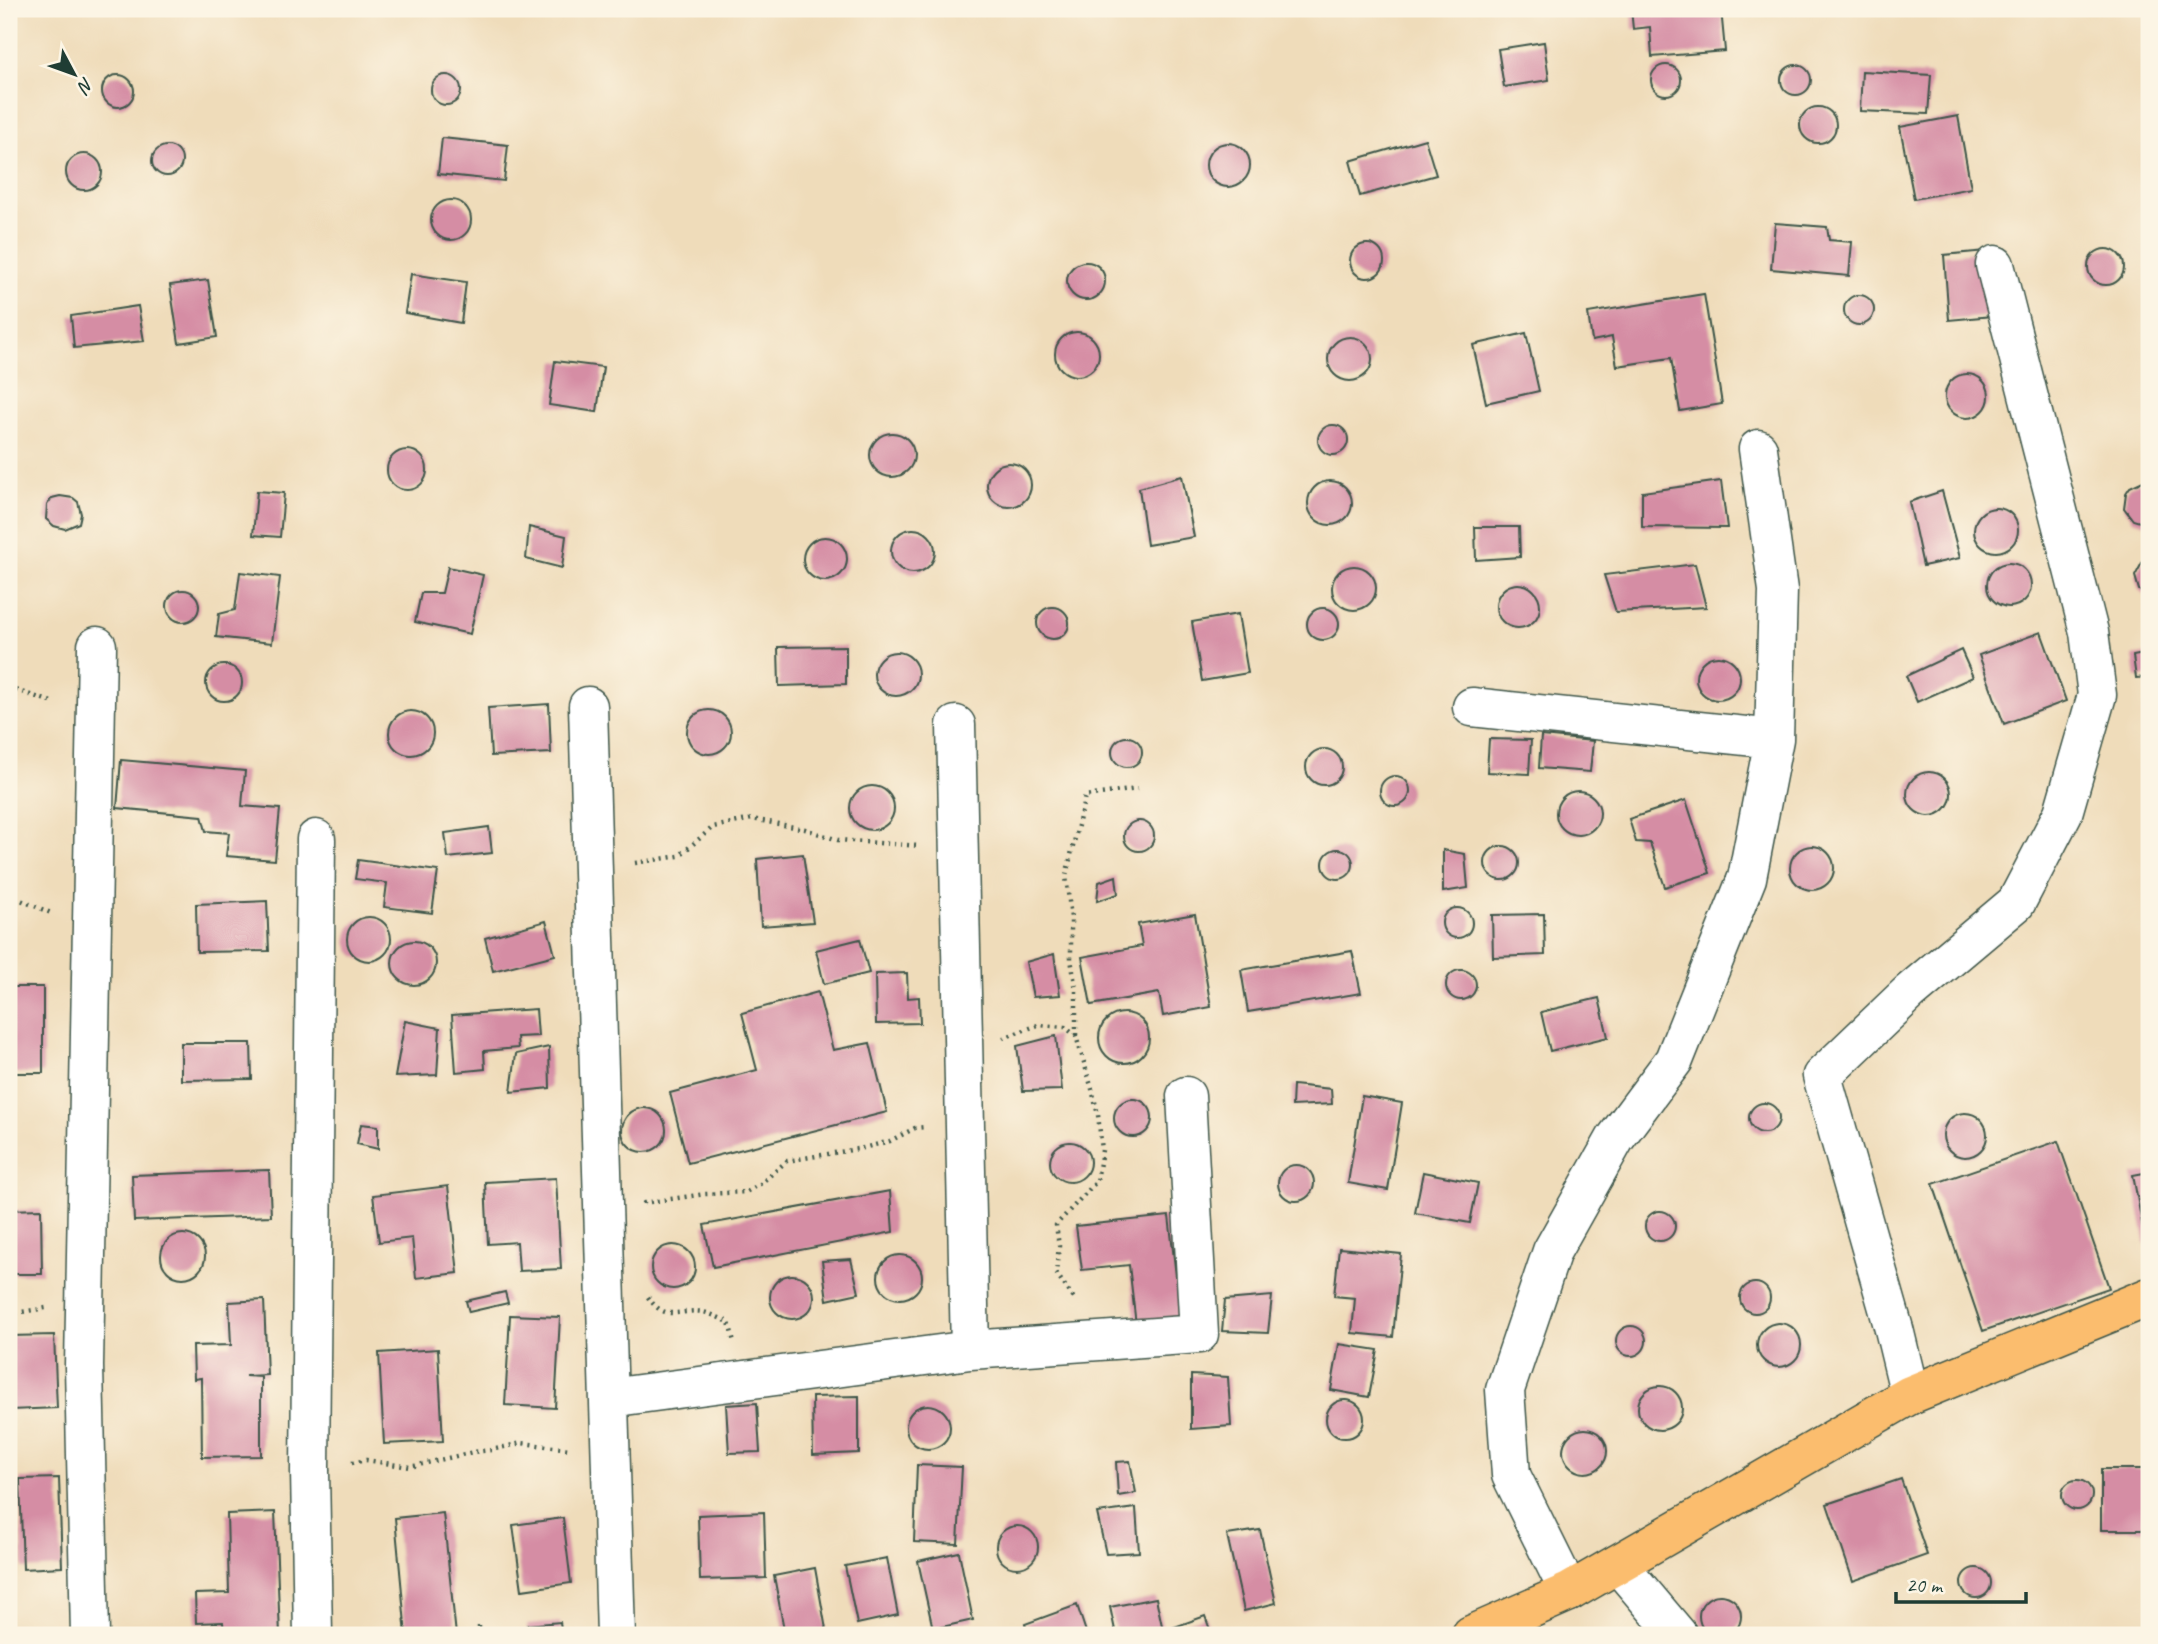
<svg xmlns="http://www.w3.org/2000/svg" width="2158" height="1644" viewBox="0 0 2158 1644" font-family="Caveat,sans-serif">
  <rect width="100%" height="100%" fill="#fcf5e5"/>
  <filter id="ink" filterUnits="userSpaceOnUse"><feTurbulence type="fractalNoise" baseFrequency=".0143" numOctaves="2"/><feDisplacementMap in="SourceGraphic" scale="14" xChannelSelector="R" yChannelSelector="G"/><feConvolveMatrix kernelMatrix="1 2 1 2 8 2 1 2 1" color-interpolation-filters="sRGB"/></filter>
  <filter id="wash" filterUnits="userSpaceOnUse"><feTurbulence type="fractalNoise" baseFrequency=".00686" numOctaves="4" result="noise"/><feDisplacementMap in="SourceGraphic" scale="28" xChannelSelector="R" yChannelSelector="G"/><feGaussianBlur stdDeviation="1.57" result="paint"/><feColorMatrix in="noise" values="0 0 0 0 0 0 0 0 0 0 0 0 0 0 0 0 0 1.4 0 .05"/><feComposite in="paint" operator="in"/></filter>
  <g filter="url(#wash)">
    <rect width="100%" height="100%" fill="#efdcba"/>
    <g id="blocks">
      <!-- building -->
      <path fill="#d58da4" d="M1631 9H1721L1725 51 1652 57 1650 27 1633 29Z
        M1544 42 1549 80 1504 87 1498 49Z
        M1781 80a15 15 0 1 1 30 0a15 15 0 1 1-30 0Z
        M1651 80a15 15 0 1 1 30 0a15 15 0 1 1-30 0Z
        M1862 71 1931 75 1928 114 1860 111Z
        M102 91a16 16 0 1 1 32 0a16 16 0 1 1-32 0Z
        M431 90a15 15 0 1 1 30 0a15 15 0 1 1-30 0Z
        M1800 125a18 18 0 1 1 36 0a18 18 0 1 1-36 0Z
        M1958 116 1971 188 1914 199 1900 127Z
        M442 138 508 145 504 181 438 174Z
        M1425 139 1436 175 1360 196 1350 161Z
        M1206 165a22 22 0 1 1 44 0a22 22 0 1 1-44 0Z
        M152 161a15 15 0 1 1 30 0a15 15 0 1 1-30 0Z
        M66 172a18 18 0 1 1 36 0a18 18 0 1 1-36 0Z
        M431 220a20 20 0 1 1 40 0a20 20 0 1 1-40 0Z
        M1775 223 1827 227 1829 240 1852 242 1849 276 1771 269Z
        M9 233 13 237 16 246 15 252 9 259Z
        M1350 261a17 17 0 1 1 34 0a17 17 0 1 1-34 0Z
        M2088 267a18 18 0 1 1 36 0a18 18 0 1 1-36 0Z
        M1986 251 1992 316 1949 320 1944 255Z
        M1067 281a19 19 0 1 1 38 0a19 19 0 1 1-38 0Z
        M411 274 466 282 461 323 405 313Z
        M208 280 217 337 179 343 170 285Z
        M1704 294 1722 404 1680 411 1671 358 1617 366 1612 337 1592 341 1588 313Z
        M1844 310a15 15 0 1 1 30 0a15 15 0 1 1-30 0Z
        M138 306 144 341 74 348 71 316Z
        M1055 354a22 22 0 1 1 44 0a22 22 0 1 1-44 0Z
        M1526 333 1539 391 1486 403 1473 345Z
        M1328 359a22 22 0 1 1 44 0a22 22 0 1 1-44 0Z
        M555 361 603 367 597 412 549 405Z
        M1945 396a22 22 0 1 1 44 0a22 22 0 1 1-44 0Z
        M1318 440a15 15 0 1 1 30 0a15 15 0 1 1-30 0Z
        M870 455a22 22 0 1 1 44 0a22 22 0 1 1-44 0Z
        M387 470a20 20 0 1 1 40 0a20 20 0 1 1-40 0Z
        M987 485a22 22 0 1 1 44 0a22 22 0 1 1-44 0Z
        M1182 476 1194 537 1147 545 1139 488Z
        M1721 481 1727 528 1642 527V492Z
        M2143 481H2149V523L2146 524 2133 520 2124 508 2126 493 2130 487Z
        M1308 503a22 22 0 1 1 44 0a22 22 0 1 1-44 0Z
        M257 491 284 493 280 537 253 535Z
        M1942 491 1960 558 1923 566 1909 502Z
        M60 496 73 498 78 502 81 514 79 523 65 529 54 526 46 519 47 505 52 498Z
        M1974 530a22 22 0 1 1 44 0a22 22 0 1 1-44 0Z
        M529 527 566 536 562 568 526 559Z
        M1475 527H1519L1520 557 1476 560Z
        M891 551a22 22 0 1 1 44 0a22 22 0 1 1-44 0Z
        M803 559a22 22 0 1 1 44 0a22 22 0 1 1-44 0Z
        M2149 557V598L2139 590 2135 576 2142 563Z
        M1987 585a22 22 0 1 1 44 0a22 22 0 1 1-44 0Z
        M1695 564 1706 607 1616 612 1604 575Z
        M1332 588a22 22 0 1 1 44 0a22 22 0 1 1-44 0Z
        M448 567 483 575 470 634 415 622 421 593H442Z
        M240 572 280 577 272 643 216 637 219 614 235 610Z
        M1496 606a22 22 0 1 1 44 0a22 22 0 1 1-44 0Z
        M167 606a16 16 0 1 1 32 0a16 16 0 1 1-32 0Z
        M1037 623a16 16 0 1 1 32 0a16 16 0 1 1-32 0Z
        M1307 624a16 16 0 1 1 32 0a16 16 0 1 1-32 0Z
        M1238 614 1248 673 1202 681 1192 622Z
        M2041 632 2066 701 2004 724 1979 655Z
        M846 646V684L779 686 778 647Z
        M1961 650 1973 677 1917 702 1906 676Z
        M874 674a22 22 0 1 1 44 0a22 22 0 1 1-44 0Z
        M2149 653V677L2136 678 2133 656Z
        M1696 678a22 22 0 1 1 44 0a22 22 0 1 1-44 0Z
        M206 683a18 18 0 1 1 36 0a18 18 0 1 1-36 0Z
        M549 704 551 753 491 756 488 708Z
        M687 732a22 22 0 1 1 44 0a22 22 0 1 1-44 0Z
        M389 733a22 22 0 1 1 44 0a22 22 0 1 1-44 0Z
        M1541 736 1593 741 1590 772 1539 768Z
        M1112 752a15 15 0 1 1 30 0a15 15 0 1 1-30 0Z
        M1489 739 1531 740 1529 774 1487 772Z
        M1306 767a18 18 0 1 1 36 0a18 18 0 1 1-36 0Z
        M121 760 245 771 242 806 280 809 275 860 226 856 229 833 206 831 202 816 117 808Z
        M1907 794a22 22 0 1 1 44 0a22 22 0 1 1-44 0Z
        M1380 791a15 15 0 1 1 30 0a15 15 0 1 1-30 0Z
        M850 808a22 22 0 1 1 44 0a22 22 0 1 1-44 0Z
        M1556 813a22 22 0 1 1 44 0a22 22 0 1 1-44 0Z
        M1686 800 1710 873 1665 887 1650 843 1636 842 1629 819Z
        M1124 836a15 15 0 1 1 30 0a15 15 0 1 1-30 0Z
        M489 827 492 853 448 858 445 833Z
        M1485 863a17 17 0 1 1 34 0a17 17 0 1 1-34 0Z
        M1790 868a22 22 0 1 1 44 0a22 22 0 1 1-44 0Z
        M1323 864a15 15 0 1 1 30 0a15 15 0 1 1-30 0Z
        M1443 850 1465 854 1468 888 1443 892Z
        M803 854 813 922 761 926 757 859Z
        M358 860 438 871 432 913 384 907 387 883 355 879Z
        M1116 876 1118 894 1097 901 1099 882Z
        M267 901 269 951 197 952 196 904Z
        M1442 923a15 15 0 1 1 30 0a15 15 0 1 1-30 0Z
        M1195 914 1211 1007 1163 1016 1159 993 1091 1005 1082 957 1142 946 1138 924Z
        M1544 914 1545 955 1493 957 1492 915Z
        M347 939a22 22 0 1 1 44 0a22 22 0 1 1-44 0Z
        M546 921 555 955 493 971 485 938Z
        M860 939 869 973 824 984 816 950Z
        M392 963a22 22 0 1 1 44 0a22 22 0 1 1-44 0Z
        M1352 951 1361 993 1248 1012 1241 970Z
        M1054 954 1060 995 1033 997 1026 962Z
        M1446 985a15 15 0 1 1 30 0a15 15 0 1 1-30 0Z
        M907 973 908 998 919 997 920 1023 876 1024 875 974Z
        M9 987H43V1073H9Z
        M818 992 833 1050 870 1043 887 1112 688 1163 670 1093 757 1070 742 1013Z
        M1599 998 1608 1037 1550 1051 1541 1012Z
        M536 1009 538 1036 517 1037 518 1048 484 1051 485 1069 456 1072 452 1015Z
        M1099 1038a25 25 0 1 1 50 0a25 25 0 1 1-50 0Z
        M405 1021 440 1028 437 1075 395 1077Z
        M1056 1036 1062 1090 1023 1091 1017 1046Z
        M181 1043H251L252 1079 181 1080Z
        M549 1047 550 1088 511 1092 516 1054Z
        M1293 1085 1331 1089 1332 1104 1292 1106Z
        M1362 1096 1402 1103 1388 1190 1348 1183Z
        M1114 1118a19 19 0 1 1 38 0a19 19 0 1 1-38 0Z
        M1749 1118a15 15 0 1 1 30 0a15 15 0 1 1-30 0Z
        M622 1130a22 22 0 1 1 44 0a22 22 0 1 1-44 0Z
        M1943 1135a22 22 0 1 1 44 0a22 22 0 1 1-44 0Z
        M361 1124 378 1126V1149L357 1144Z
        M2058 1141 2109 1288 1983 1331 1933 1184Z
        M1050 1162a20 20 0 1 1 40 0a20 20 0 1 1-40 0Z
        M1278 1183a18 18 0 1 1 36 0a18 18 0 1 1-36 0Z
        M269 1170 271 1216 134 1221 132 1175Z
        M1423 1172 1478 1183 1470 1223 1415 1213Z
        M2149 1172V1245H2146L2133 1175Z
        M556 1178 561 1269 519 1271 517 1242 488 1244 485 1182Z
        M448 1186 458 1273 416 1278 412 1238 379 1242 373 1195Z
        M890 1191 893 1232 713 1267 704 1225Z
        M41 1209 42 1274H9V1210Z
        M1645 1226a15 15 0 1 1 30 0a15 15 0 1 1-30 0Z
        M1169 1216 1181 1320 1136 1325 1129 1265 1082 1270 1076 1226Z
        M161 1256a22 22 0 1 1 44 0a22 22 0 1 1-44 0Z
        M651 1267a22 22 0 1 1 44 0a22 22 0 1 1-44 0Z
        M1339 1248 1401 1254 1393 1337 1352 1333 1355 1298 1334 1296Z
        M878 1277a22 22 0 1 1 44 0a22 22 0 1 1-44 0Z
        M851 1259 859 1293 827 1300 822 1261Z
        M770 1297a22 22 0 1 1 44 0a22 22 0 1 1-44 0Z
        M1740 1298a15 15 0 1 1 30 0a15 15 0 1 1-30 0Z
        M505 1292 508 1303 469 1312 466 1301Z
        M1272 1296 1268 1333 1222 1331 1225 1300Z
        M264 1300 267 1375 245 1376 261 1377V1456L202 1457 201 1378 194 1379 193 1346 231 1345 229 1302Z
        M510 1315 560 1317 555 1408 505 1405Z
        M1757 1345a22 22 0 1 1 44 0a22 22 0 1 1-44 0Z
        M1616 1341a15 15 0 1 1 30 0a15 15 0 1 1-30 0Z
        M54 1335 57 1408 10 1410 9 1336Z
        M1339 1344 1378 1350 1369 1397 1331 1390Z
        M438 1349 443 1441 384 1444 379 1353Z
        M1191 1375 1228 1377 1231 1426 1191 1429Z
        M1638 1408a22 22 0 1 1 44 0a22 22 0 1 1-44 0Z
        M859 1396V1453L813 1455 812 1397Z
        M1326 1419a19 19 0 1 1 38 0a19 19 0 1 1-38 0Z
        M757 1403 760 1452 729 1453 726 1405Z
        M906 1427a22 22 0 1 1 44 0a22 22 0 1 1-44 0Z
        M1563 1451a22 22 0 1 1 44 0a22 22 0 1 1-44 0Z
        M1130 1461 1136 1493 1118 1496 1116 1462Z
        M917 1465 962 1467 958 1544 914 1542Z
        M2101 1469H2149V1530H2101Z
        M59 1478 62 1567 23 1569 20 1479Z
        M1901 1479 1927 1555 1853 1581 1827 1504Z
        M2062 1495a15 15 0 1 1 30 0a15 15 0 1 1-30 0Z
        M1136 1508 1139 1552 1106 1554 1097 1513Z
        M275 1512 280 1635H224L223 1622 196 1623 195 1594 229 1593 227 1514Z
        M764 1512 766 1578 700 1580 698 1515Z
        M443 1513 456 1635H406L395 1518Z
        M563 1518 571 1583 522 1590 513 1525Z
        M996 1547a21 21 0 1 1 42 0a21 21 0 1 1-42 0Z
        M1260 1530 1276 1603 1244 1611 1227 1535Z
        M959 1552 973 1620 933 1629 918 1561Z
        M887 1558 898 1615 857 1624 845 1566Z
        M815 1568 827 1635H785L774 1576Z
        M1961 1583a15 15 0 1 1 30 0a15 15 0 1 1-30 0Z
        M1699 1616a21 21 0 1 1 42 0a21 21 0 1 1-42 0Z
        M1156 1598 1164 1635H1116L1110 1607Z
        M1077 1605 1087 1635H1029L1025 1624Z
        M1205 1616 1212 1635H1168L1166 1630Z
        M560 1622 562 1635H528L527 1625Z"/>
    </g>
  </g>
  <g filter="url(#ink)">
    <use href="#blocks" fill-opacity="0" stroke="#3e5548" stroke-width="2"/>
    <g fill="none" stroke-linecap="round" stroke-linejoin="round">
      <defs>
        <path id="minor" d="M588 706 616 1635
          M1472 707 1774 739
          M956 725 970 1350
          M1910 1395 1894 1329 1822 1076 1910 992 2016 903 2063 813 2097 695 2089 632 1995 265
          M609 1398 970 1350 1199 1334 1186 1096
          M1618 1564 1678 1635
          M1569 1592 1511 1475 1505 1390 1552 1251 1615 1139 1674 1060 1747 878 1774 739 1778 590 1758 449
          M90 1635 84 1366 97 646
          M313 1635 310 1471 316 839"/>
        <path id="major" d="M1471 1635 1569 1592 1910 1395 2149 1297"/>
      </defs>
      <!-- minor casing -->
      <use href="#minor" stroke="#3e5548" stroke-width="41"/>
      <!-- major casing -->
      <use href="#major" stroke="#3e5548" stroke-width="41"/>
      <!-- path -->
      <path stroke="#3e5548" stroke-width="4.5" stroke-dasharray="2 5" stroke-linecap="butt" d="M9 688 55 703
        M635 863 679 856 713 827 752 819 805 829 838 840 919 846
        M9 895 51 913
        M1076 1035V990L1071 959V918L1066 876 1085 796 1137 789
        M1003 1038 1038 1025 1065 1027 1076 1036 1092 1089 1098 1115 1102 1150 1097 1181 1056 1225 1059 1246 1056 1273 1075 1300
        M644 1204V1203L705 1194 746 1192 760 1184 787 1161 863 1148 890 1141 915 1128 926 1127
        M648 1297C666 1324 681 1308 703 1312 712 1314 721 1319 729 1322L734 1342
        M9 1314 46 1308
        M352 1463 366 1460 410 1467 473 1452 491 1450 522 1443 570 1449
        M479 1635V1621"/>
      <!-- minor -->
      <use href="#minor" stroke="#fff" stroke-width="38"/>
      <!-- major -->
      <use href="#major" stroke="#fbbd6e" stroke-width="38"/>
    </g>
  </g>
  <!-- margin -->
  <rect width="2158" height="1644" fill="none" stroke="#fcf5e5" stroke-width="35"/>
  <!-- north arrow -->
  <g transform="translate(74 74) rotate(131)" stroke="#fcf5e5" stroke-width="5" paint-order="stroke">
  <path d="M0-5L12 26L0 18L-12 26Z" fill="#1f3d34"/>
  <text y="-10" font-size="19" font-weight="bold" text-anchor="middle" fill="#1f3d34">N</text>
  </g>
  <!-- scale -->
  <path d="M1896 1592v10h130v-10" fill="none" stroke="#1f3d34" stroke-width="3.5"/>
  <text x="1906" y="1592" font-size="21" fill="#1f3d34" stroke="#fcf5e5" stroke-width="5" paint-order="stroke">20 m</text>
</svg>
